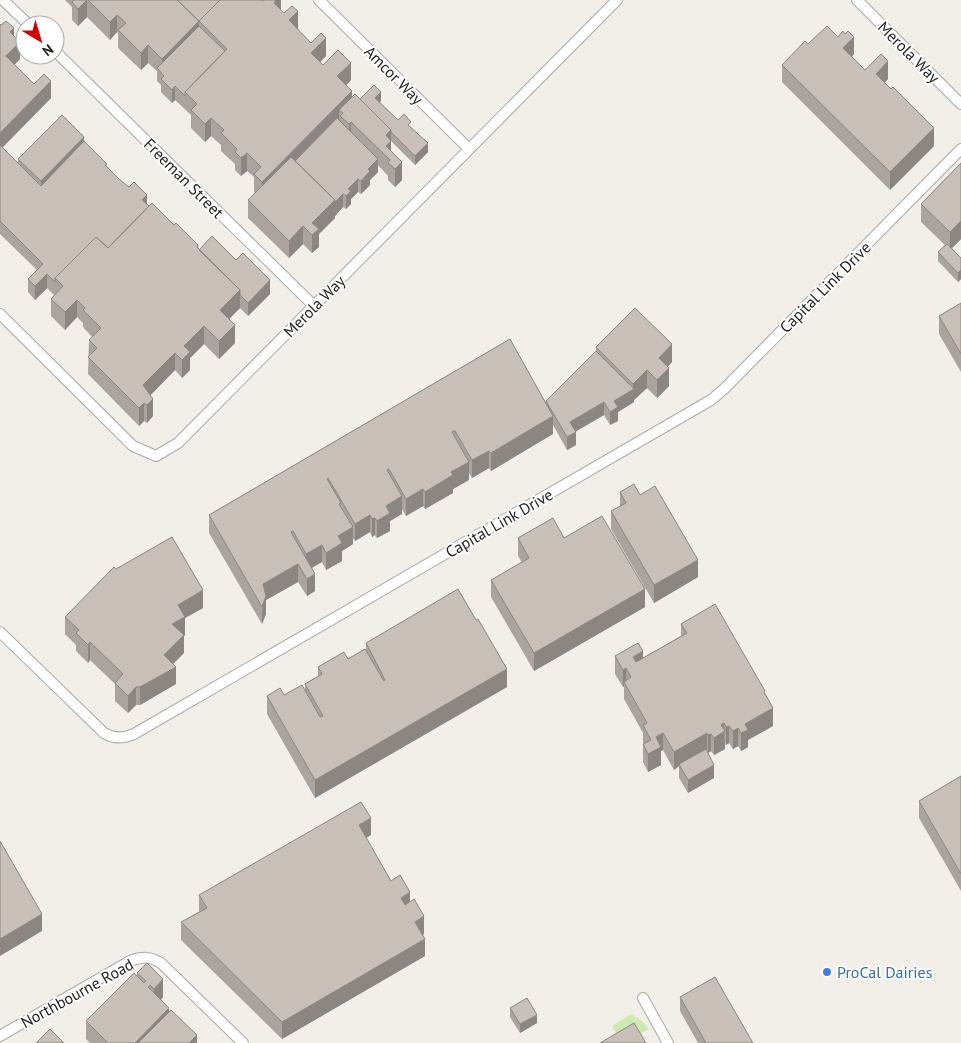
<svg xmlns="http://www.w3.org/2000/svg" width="961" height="1043" viewBox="0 0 961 1043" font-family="'PT Sans',sans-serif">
  <rect width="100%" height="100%" fill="#f2efe9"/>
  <!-- grass -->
  <path fill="#cdebb0" d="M631 1014 642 1021 649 1029 622 1043 612 1026Z"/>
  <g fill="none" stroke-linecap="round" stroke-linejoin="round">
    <defs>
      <path id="street" d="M3 0 29 25
        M319 0 469 149
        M857 0 961 104
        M55 51 314 306
        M0 314 133 446 156 456 178 443 617 0
        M0 632 104 733C114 739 123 739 134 734L711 400 724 389 961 149
        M643 998 668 1043
        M0 1036 130 961C141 957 150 956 161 963L243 1043"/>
    </defs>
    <!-- street casing -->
    <use href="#street" stroke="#a9a9a9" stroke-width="12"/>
    <!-- street -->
    <use href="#street" stroke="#fff" stroke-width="10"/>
  </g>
  <!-- wall -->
  <path fill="#aba49e" d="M65 0H262L263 1 281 0V10L298 29H297L311 43 326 56 320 62 323 65 351 80 346 85 352 96 360 99 381 101 380 103 398 120 411 127 428 152 415 165 391 141V151L402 180 395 187 388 180V176L378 165V172L370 180V185L361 194 358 192 351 199V204L346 209 343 207 335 216V218L319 234V247L312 253 303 244 289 258 248 218V200L255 193 254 192V177L247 171 241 176 235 170V164L221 151V145L211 136 205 142 191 128V115L175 100 172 103 161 92V85L157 81V71L148 63 141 70 118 48V33L117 32 110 40 87 17 78 26 72 20V7Z
    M0 24 14 36 20 59 14 65 34 84 51 98 2 148 18 163V159L84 141 107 166 119 179 147 205 174 225 198 245 199 250 270 294 248 316 240 308 229 319 235 343 219 359 204 344 190 358V370L182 378 175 370 150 395 153 416 147 423 144 421 139 426 88 374 89 340 92 337 83 327V323L77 317 65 330 51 316V299L54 295 47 288 35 300 28 292V279L37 270 0 234Z
    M845 34 854 54 852 56 865 70 888 79 884 83 934 146 890 190 782 82V65L808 44Z
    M961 163V239L952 248 961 258V279L958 282 938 261V252L945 245 921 222V204Z
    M961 303V372L939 334V316Z
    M510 339 546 405V401L596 351V347L672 362 667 367 669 386 657 398 647 388 634 400V402L618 412V421L610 425 604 415 575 431 576 445 567 450 553 425V434L491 471 489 468 472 478 469 473V480L453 489V493L425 509 423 506 406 516 402 509V514L390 521V531L377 538 375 535 372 537 370 532 355 541 353 538V544L342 551V561L326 570 322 562 312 568 315 591 307 596 298 582 266 600V614L262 624 209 533V515Z
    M620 492 640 495 698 577 654 603 611 529V511L620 506Z
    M518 538H564L645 607 534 671 491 597V580L522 562 518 556Z
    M116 569 203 608 185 618V635L184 636V653L173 664 176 684 140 705H136L128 713 115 701V684L90 660 88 663 76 651V645L65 634V617Z
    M681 624 765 695 773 726 748 740V747L741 751 738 746 733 749 729 743 726 745 725 742V749L714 755 711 751 708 753 706 751 714 778 688 793 679 778V766L674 770 663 750 661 751V765L648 772 643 762V733L624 699V687H623L615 674V656L643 658 681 636Z
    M366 643 507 687 315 798 267 714V696L284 695 305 691V684L318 676V667L348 659 366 649Z
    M961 776V891L919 818V801Z
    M371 835 366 838 391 881 410 902 424 934 422 935 425 956 282 1039 181 940V922L199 912V895Z
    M137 973 163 997 161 1000 169 1011 197 1043H90L86 1039V1021L137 976Z
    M680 997 753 1043H698L680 1011Z
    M510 1008 537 1023 520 1033 510 1017Z"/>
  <!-- shaded-wall -->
  <path fill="#8b8681" d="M87 0V17L78 26V9Z
    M276 0H281V12L274 3Z
    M298 11V29L289 38V20Z
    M117 15V32L110 40V22Z
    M199 21V39L162 73V59Z
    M14 28V46L10 32Z
    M854 37V54L843 65V48Z
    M326 38V56L311 71V53Z
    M20 42V59L6 74V56Z
    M148 45V63L141 70V53Z
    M888 61V79L876 92V74Z
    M351 63V80L337 94V76Z
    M51 81V98L0 150V133Z
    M175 86V100L172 103V90Z
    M352 91V108L343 113 339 110V122L262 200V182Z
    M381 92V101L375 107V98Z
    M211 118V136L205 142V124Z
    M351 122V139L349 142V124Z
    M934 128V146L890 190V172Z
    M391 130V158L386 156V135Z
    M84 137V155L41 199V181Z
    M428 143V152L415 165V156Z
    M247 153V171L241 176V158Z
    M378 159V172L370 180V185L361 194V181L368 169Z
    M402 162V180L395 187V169Z
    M358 179V192L351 199V204L346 209V196L348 189Z
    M343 194V207L335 216V218L319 234V247L312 253V223L335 200Z
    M147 195V208L142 200Z
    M961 221V239L950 250V232Z
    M303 226V244L289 258V241Z
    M961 270V279L958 282V273Z
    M47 274V288L35 300V286Z
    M270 280V294L248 316V303Z
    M240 290V308L220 328V310Z
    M77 300V317L65 330V312Z
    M235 325V343L219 359V341Z
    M204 326V344L190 358V370L182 378V360L184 346Z
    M672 344V362L659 376V358Z
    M175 353V370L143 403V385Z
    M669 368V386L657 398V380Z
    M647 370V388L634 400V402L618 412V421L610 425V412L614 401 633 389V384Z
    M153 399V416L147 423V405Z
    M604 402V415L570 435V422Z
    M144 403V421L139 426V408Z
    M553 416V434L491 471V453Z
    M576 432V445L567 450V437Z
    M489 451V468L472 478V460Z
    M469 462V480L453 489V493L425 509V492L451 472Z
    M423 489V506L406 516V499Z
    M402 496V514L390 521V531L377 538V521L386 506Z
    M370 515V532L355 541V524Z
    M375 518V535L372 537V519Z
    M353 527V544L342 551V561L326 570V553L338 536Z
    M322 545V562L306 571V554Z
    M698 560V577L654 603V585Z
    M298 564V582L266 600V614L262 624 263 584Z
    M315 574V591L307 596V579Z
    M645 589V607L534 671V653Z
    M203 590V608L185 618V635L184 636V653L164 673V655L178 605Z
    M90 642V660L88 663V645Z
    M643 651V669L633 674V657Z
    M176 667V684L140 705V687Z
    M626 668V685L624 682V687H623V670Z
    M507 669V687L315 798V780Z
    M136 687V705L128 713V696Z
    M773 708V726L748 740V747L741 751V733L745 724Z
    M724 723 725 749 714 755V738L721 725Z
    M729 726V743L726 745V727Z
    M738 728V746L733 749V731Z
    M663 733V750L661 751V765L648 772V754L656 737Z
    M707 733V750L680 766 679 764V766L674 770V752Z
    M711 734V751L708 753V735Z
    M714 765V778L688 793V780Z
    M371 818V835L359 842V825Z
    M410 892V910L401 915V898Z
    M42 914V931L0 956V939Z
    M424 916V934L415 939V922Z
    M425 939V956L282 1039V1022Z
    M163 979V997L154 1007V989Z
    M169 1008V1026L152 1043H135Z
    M537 1015V1023L520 1033V1024Z
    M197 1035V1043H189Z"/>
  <!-- building -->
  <path fill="#c7bfb8" stroke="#8b8681" d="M74 0H87L78 9 72 2Z
    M88 0H177L199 21 220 0H262L263 1 265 0H276L274 3 284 13 292 6 298 11 289 20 311 43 321 33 326 38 311 53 323 65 338 50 351 63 337 76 352 91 262 182 254 174 261 167 247 153 241 158 235 152 237 149 221 133 224 130 211 118 205 124 191 110 197 104 185 92 227 49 199 21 162 59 148 45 141 53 118 30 126 23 117 15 110 22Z
    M177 0H220L199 21Z
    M6 21 14 28 10 32 20 42 6 56 34 84 44 74 51 81 0 133V24L1 25Z
    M199 26 225 51 185 92V96L175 86 172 90 161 79 164 76 157 68Z
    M827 26 838 37 843 31 845 34 848 31 854 37 843 48 865 70 881 54 888 61 876 74 891 89 893 87 934 128 890 172 782 65 805 41 808 44Z
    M374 85 381 92 375 98 398 120 404 114 411 122 408 125 428 143 415 156 391 132V130L360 99Z
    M355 94 391 130 386 135 391 141 386 146 402 162 395 169 388 163 390 160 351 122 349 124 340 116 343 113 339 110Z
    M62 115 84 137 41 181 18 159Z
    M337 118 378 159 368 169 370 171 361 181 358 179 348 189 351 191 346 196 343 194 335 202V200L295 161Z
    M84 141 107 164 105 165 119 179 129 187 134 182 147 195 142 200 149 206 108 248 96 237 55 278V282L47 274 35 286 28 279 43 264 0 221V145L41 186Z
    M291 157 335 200 312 223 319 229 312 235 303 226 289 241 248 200Z
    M961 163V221L950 232 921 204Z
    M152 203 174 225 176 223 198 245 197 247 240 290 220 310 235 325 219 341 204 326 184 346 190 352 182 360 175 353 143 385 153 399 147 405 144 403 139 408 88 357 97 348 89 340 101 328 83 310 85 308 77 300 65 312 51 299 63 286 55 278 96 237 108 248Z
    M212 236 236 260 243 253 270 280 248 303 240 295V290L199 250Z
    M947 244 961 258V270L958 273 938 252Z
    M961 303V354L939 316Z
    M635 308 672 344 659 358 669 368 657 380 647 370 633 384 596 347Z
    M510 339 553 416 491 453 489 451 472 460 455 431H453L452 432 469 462 451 472 453 475 425 492 423 489 406 499 389 469 387 470 402 496 386 506 390 513 377 521 375 518 372 519 370 515 355 524 328 478 327 479 341 503 339 504 353 527 338 536 342 543 326 553 322 545 306 554 293 531 291 532 315 574 307 579 298 564 263 584 266 596 262 607 209 515Z
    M596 351 634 389 614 401 618 407 610 412 604 402 570 422 576 432 567 437 546 401Z
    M634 484 640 495 655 486 698 560 654 585 611 511 626 503 620 492Z
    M602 516 645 589 534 653 491 580 529 558 518 538 553 518 564 538Z
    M172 537 203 590 178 605 185 617 172 624 184 635 164 655 176 667 140 687H136L128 696 115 683 123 674 90 642 88 645 76 633 79 630 65 617 114 567 116 569Z
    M458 589 476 620 478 619 507 669 315 780 267 696 280 688 284 695 302 685 320 717 323 716 305 684 322 674 318 667 344 652 348 659 365 649 384 681 385 680 366 643Z
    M715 604 765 691 764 692 773 708 745 724 748 730 741 733 738 728 733 731 729 726 726 727 724 723 721 725 725 731 714 738 711 734 708 735 707 733 674 752 663 733 656 737 661 747 648 754 643 744 651 740 643 725 647 723 624 682 631 677 626 668 623 670 615 656 638 643 643 651 633 657 636 662 687 633 681 624Z
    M706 749 714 765 688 780 679 764Z
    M961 776V874L919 801Z
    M361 802 371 818 359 825 391 881 400 875 410 892 401 898 405 905 414 899 424 916 415 922 425 939 282 1022 181 922 207 908 199 895Z
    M0 841 42 914 0 939Z
    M147 963 163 979 154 989 150 985 148 987 169 1008 135 1043H108L86 1021 134 973 144 983 146 981 137 973Z
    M715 977 753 1043H706L680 997Z
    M527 998 537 1015 520 1024 510 1008Z
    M171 1010 197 1035 189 1043H138Z
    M634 1023 646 1043H600Z
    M50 1029 64 1043H36Z"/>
  <!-- markers -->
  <circle fill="#3f7fe0" stroke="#fff" stroke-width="2" cx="827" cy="972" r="5"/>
  <g text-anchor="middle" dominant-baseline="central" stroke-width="4" stroke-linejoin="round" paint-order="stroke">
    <!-- street labels -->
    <g font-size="16" fill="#222" stroke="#fff">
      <text transform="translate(909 52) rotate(45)">Merola Way</text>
      <text transform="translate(394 75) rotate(45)">Amcor Way</text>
      <text transform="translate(184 178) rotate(45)">Freeman Street</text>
      <text transform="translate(825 287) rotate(-45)">Capital Link Drive</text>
      <text transform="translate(314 306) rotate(-45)">Merola Way</text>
      <text transform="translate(499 523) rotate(-30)">Capital Link Drive</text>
      <text transform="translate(77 993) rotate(-29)">Northbourne Road</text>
    </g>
    <!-- shop labels -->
    <g font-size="16" fill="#366cbe" stroke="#fff" text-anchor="start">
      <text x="837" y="972">ProCal Dairies</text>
    </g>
  </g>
  <!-- north arrow -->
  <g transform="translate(40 40) rotate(142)"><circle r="24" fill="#ffffff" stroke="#a7a7a7"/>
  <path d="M0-4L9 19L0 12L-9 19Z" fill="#d40000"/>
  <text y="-8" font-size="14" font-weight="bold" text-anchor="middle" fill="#222222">N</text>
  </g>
</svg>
